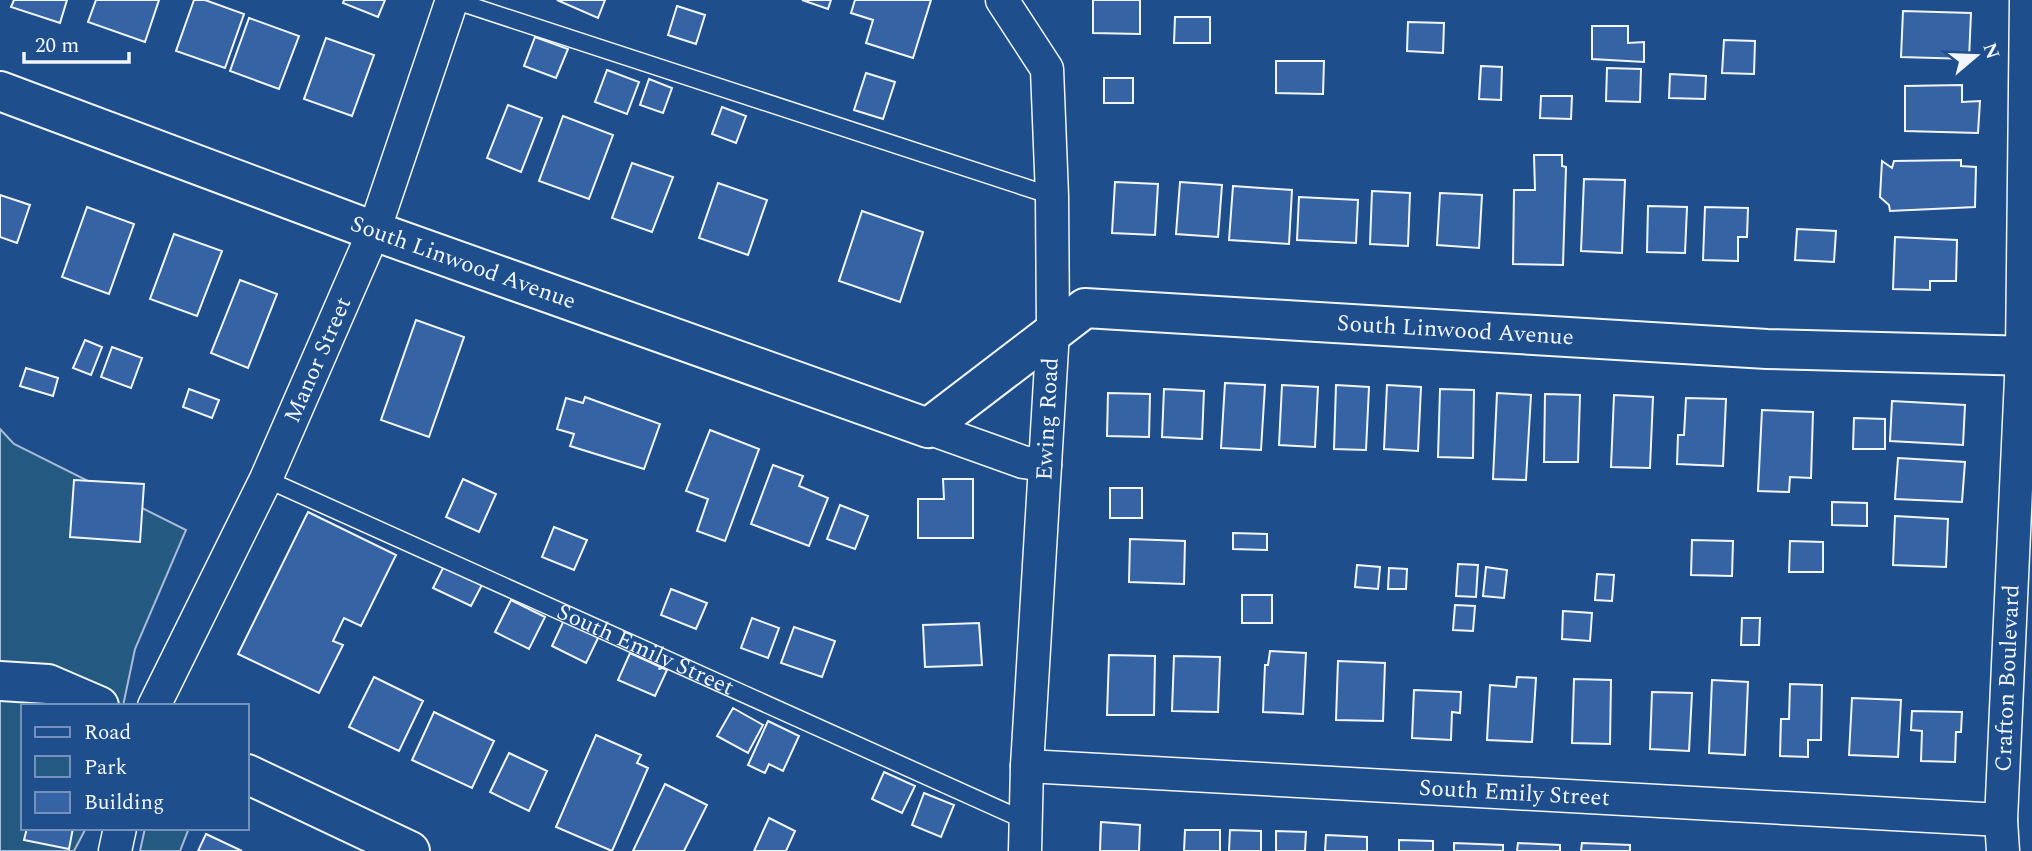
<svg xmlns="http://www.w3.org/2000/svg" width="2032" height="851" viewBox="0 0 2032 851" font-family="Spectral,serif">
  <rect width="100%" height="100%" fill="#1f4e8c"/>
  <!-- green -->
  <path fill="#245a82" stroke="#a8bbd7" stroke-width="2" d="M0 429 14 444 186 530 135 649 123 706H23V828H86L74 851H0Z
    M145 828H189L180 851H140Z"/>
  <!-- building -->
  <path fill="#3563a3" stroke="#f2f6ff" stroke-width="2" d="M14 0H67L60 23 11 7Z
    M96 0H159L145 42 88 22Z
    M194 0H205L244 14 225 68 176 51Z
    M344 0H385L378 17 343 3Z
    M557 0H605L598 18Z
    M802 0H831L828 9Z
    M855 0H931L913 58 866 43 873 20 851 13Z
    M1093 0H1140V34L1093 33Z
    M677 6 705 15 696 44 668 35Z
    M1903 11 1971 13 1969 59 1901 57Z
    M1175 17H1210V43H1174Z
    M249 18 299 36 279 89 230 71Z
    M1408 22 1444 23 1443 53 1407 51Z
    M1592 26H1628V43L1644 42V62L1592 59Z
    M535 37 568 49 556 78 524 66Z
    M326 38 374 55 352 116 304 99Z
    M1724 40 1755 41 1754 74 1722 73Z
    M1276 61H1324L1323 94 1276 93Z
    M1481 66 1502 67 1501 100 1479 99Z
    M1607 68 1641 69 1640 102 1606 101Z
    M607 70 639 82 627 114 595 102Z
    M866 73 895 82 883 119 854 110Z
    M1670 74 1706 76 1705 99 1669 98Z
    M1104 78H1133V103H1104Z
    M649 79 672 88 663 113 640 105Z
    M1962 85V102L1980 101 1978 133 1905 131V86Z
    M1541 96H1572L1571 119 1540 118Z
    M508 105 542 118 521 172 487 158Z
    M722 107 746 116 736 143 712 134Z
    M563 116 613 135 589 199 539 181Z
    M1534 155H1562V166L1566 167 1563 265 1513 264 1514 190H1535Z
    M1961 160V166L1976 167 1975 207 1890 211 1889 205 1880 197 1882 161 1892 168 1894 161Z
    M632 163 673 177 652 232 612 218Z
    M1584 179 1625 180 1622 253 1581 251Z
    M1115 182 1158 184 1155 235 1112 233Z
    M1180 182 1222 185 1218 237 1176 234Z
    M718 183 767 200 748 255 699 238Z
    M1233 186 1292 190 1289 244 1229 240Z
    M1372 191 1410 193 1408 246 1370 244Z
    M1440 193 1482 195 1479 248 1437 245Z
    M0 195 30 205 17 243 0 237Z
    M1299 197 1358 200 1356 243 1297 240Z
    M1648 206 1687 207 1685 253 1647 252Z
    M87 207 134 224 109 294 62 277Z
    M1705 207 1748 208 1747 237H1738V261L1703 260Z
    M862 211 923 232 900 302 839 281Z
    M1797 229 1836 231 1834 262 1795 260Z
    M174 234 222 251 197 316 150 299Z
    M1895 237 1957 240 1956 281H1930V290L1893 289Z
    M240 280 277 294 248 368 211 353Z
    M416 320 464 337 429 437 381 420Z
    M85 340 102 347 91 375 73 368Z
    M112 347 142 358 131 388 101 377Z
    M26 368 58 378 53 396 20 386Z
    M1225 383 1265 385 1261 450 1221 448Z
    M1282 385 1318 387 1315 447 1279 445Z
    M1336 385 1369 387 1366 450 1334 449Z
    M1387 385 1421 387 1418 451 1384 449Z
    M189 389 219 400 212 418 183 407Z
    M1164 389 1204 391 1202 439 1162 437Z
    M1440 389 1474 390 1473 458 1438 457Z
    M1108 393 1150 394 1149 437 1107 436Z
    M1497 393 1531 395 1526 480 1493 479Z
    M1545 394 1580 395 1578 462H1544Z
    M1614 395 1653 397 1650 468 1611 467Z
    M585 397 660 424 644 469 570 446 574 434 557 429 566 398 583 403Z
    M1686 398 1726 399 1723 466 1677 464 1678 435H1684Z
    M1892 401 1965 405 1963 445 1890 441Z
    M1762 410 1813 412 1811 478 1790 477 1789 492 1758 491Z
    M1854 418 1885 419V449H1853Z
    M710 430 759 449 725 541 697 531 708 499 686 491Z
    M1898 458 1965 462 1962 502 1895 499Z
    M773 465 803 476 799 486 828 498 809 546 751 524Z
    M463 479 496 494 479 532 446 517Z
    M943 479H973V538H918V499H944Z
    M74 480 144 484 140 542 70 537Z
    M1110 488H1142V518H1110Z
    M1832 502 1867 503V526L1832 525Z
    M840 505 868 516 855 549 827 539Z
    M308 512 396 555 361 626 344 618 333 641 343 645 319 693 238 654Z
    M1895 516 1948 519 1946 567 1893 565Z
    M554 527 587 540 574 570 542 557Z
    M1233 533 1267 534V550L1233 549Z
    M1130 539 1185 541 1184 584 1129 582Z
    M1692 540 1733 541 1732 576 1691 575Z
    M1790 541 1823 542V572H1789Z
    M446 562 484 581 471 606 433 588Z
    M1458 564 1478 565 1476 597 1456 596Z
    M1357 565 1380 567 1378 589 1355 587Z
    M1486 567 1507 570 1504 598 1483 596Z
    M1389 568 1407 569 1406 589H1388Z
    M1597 574 1614 575 1612 601 1595 600Z
    M671 589 707 603 696 629 661 615Z
    M1242 595H1272V623H1242Z
    M511 600 545 617 529 649 495 632Z
    M1455 605 1475 606 1473 631 1453 630Z
    M1563 611 1592 613 1590 641 1562 639Z
    M752 618 779 628 768 658 741 648Z
    M1742 618H1760L1759 645H1741Z
    M564 620 599 636 586 663 552 646Z
    M979 623 982 665 925 667 923 625Z
    M794 627 835 641 822 677 781 663Z
    M1270 651 1306 653 1303 714 1263 712 1265 665H1268Z
    M630 653 667 670 655 696 618 680Z
    M1109 655 1155 656 1154 715H1107Z
    M1174 656 1220 657 1218 712 1172 711Z
    M1338 661 1385 663 1383 721 1336 720Z
    M374 677 423 701 399 751 349 727Z
    M1517 677 1536 678 1532 742 1487 740 1490 685 1516 687Z
    M1574 679 1611 680 1610 744 1572 743Z
    M1712 680 1748 682 1745 755 1709 753Z
    M1790 684 1822 685 1821 740H1808V757L1780 756 1781 719H1789Z
    M1414 690 1461 692 1460 713 1452 712 1451 740 1412 738Z
    M1652 692 1692 693 1689 751 1650 749Z
    M1852 698 1901 700 1898 757 1849 755Z
    M733 708 763 725 748 753 717 736Z
    M1912 711 1962 712 1961 732H1956L1955 762 1921 761 1922 731 1911 730Z
    M434 712 494 741 472 788 412 760Z
    M768 721 799 736 783 771 769 764 765 773 748 765Z
    M596 735 641 755 637 763 648 768 612 851 556 827Z
    M509 753 547 771 529 811 490 792Z
    M884 772 915 786 902 813 872 799Z
    M665 784 707 805 684 851H633Z
    M924 793 954 805 941 837 912 825Z
    M769 818 795 831 786 851H754Z
    M1101 822 1140 825 1139 851H1100Z
    M27 828H73L69 849 24 840Z
    M1185 830H1220V851H1184Z
    M1230 830 1261 831V851H1229Z
    M1276 831 1306 832 1305 851H1276Z
    M206 834 242 851H198Z
    M1326 835 1367 837V851H1325Z
    M1399 840 1433 841V851H1399Z
    M1454 843 1503 845V851H1454Z
    M1518 843 1560 845V851H1517Z
    M1582 843 1630 845V851H1581Z"/>
  <g fill="none" stroke-linecap="round" stroke-linejoin="round">
    <defs>
      <g id="service">
        <path d="M453 0 1052 196"/>
        <path id="s1" d="M266 479 1026 821"/>
      </g>
      <g id="minor">
        <path d="M1002 0 1047 69 1052 196 1053 331 1027 766 1025 851"/>
        <path d="M928 428 1023 462 1045 465"/>
        <path id="s2" d="M154 706 266 479 374 231 452 0"/>
        <path id="s3" d="M1027 766 2001 820"/>
        <path d="M115 851 120 828"/>
        <path id="s4" d="M2003 851 2001 820 2022 356 2026 0"/>
      </g>
      <g id="tertiary">
        <path id="s5" d="M0 91 374 231 928 428 1085 308 1767 349 2032 356"/>
        <path d="M0 681 48 684 99 706"/>
        <path d="M247 774 410 851"/>
      </g>
    </defs>
    <!-- service casing -->
    <use href="#service" stroke="#f2f6ff" stroke-width="19"/>
    <!-- minor casing -->
    <use href="#minor" stroke="#f2f6ff" stroke-width="35"/>
    <!-- tertiary casing -->
    <use href="#tertiary" stroke="#f2f6ff" stroke-width="42"/>
    <!-- service -->
    <use href="#service" stroke="#1f4e8c" stroke-width="16"/>
    <!-- minor -->
    <use href="#minor" stroke="#1f4e8c" stroke-width="32"/>
    <!-- tertiary -->
    <use href="#tertiary" stroke="#1f4e8c" stroke-width="38"/>
  </g>
  <g text-anchor="middle" dominant-baseline="central" stroke-width="5" stroke-linejoin="round" paint-order="stroke">
    <!-- street labels -->
    <g font-size="23" fill="#f2f6ff" stroke="#1f4e8c">
      <text stroke="none"><textPath href="#s5" startOffset="494">South Linwood Avenue</textPath></text>
      <text stroke="none"><textPath href="#s5" startOffset="1556">South Linwood Avenue</textPath></text>
      <text stroke="none"><textPath href="#s2" startOffset="383">Manor Street</textPath></text>
      <text transform="translate(1048 419) rotate(-87)">Ewing Road</text>
      <text stroke="none"><textPath href="#s1" startOffset="416">South Emily Street</textPath></text>
      <text stroke="none"><textPath href="#s4" startOffset="173">Crafton Boulevard</textPath></text>
      <text stroke="none"><textPath href="#s3" startOffset="488">South Emily Street</textPath></text>
    </g>
  </g>
  <!-- legend -->
  <rect x="21" y="704" width="228" height="126" fill="#1f4e8c" stroke="#7391ba" stroke-width="2"/>
  <rect x="35" y="727" width="35" height="10" fill="#1f4e8c" stroke="#7391ba" stroke-width="2"/>
  <text x="84" y="739" font-size="21" fill="#f2f6ff">Road</text>
  <rect x="35" y="756" width="35" height="21" fill="#245a82" stroke="#7391ba" stroke-width="2"/>
  <text x="84" y="774" font-size="21" fill="#f2f6ff">Park</text>
  <rect x="35" y="792" width="35" height="21" fill="#3563a3" stroke="#7391ba" stroke-width="2"/>
  <text x="84" y="809" font-size="21" fill="#f2f6ff">Building</text>
  <!-- north arrow -->
  <g transform="translate(1976 56) rotate(71)" stroke="#1f4e8c" stroke-width="5" paint-order="stroke">
  <path d="M0-5L12 26L0 18L-12 26Z" fill="#f2f6ff"/>
  <text y="-10" font-size="19" font-weight="bold" text-anchor="middle" fill="#f2f6ff">N</text>
  </g>
  <!-- scale -->
  <path d="M24 52v10h105v-10" fill="none" stroke="#f2f6ff" stroke-width="3.5"/>
  <text x="35" y="52" font-size="21" fill="#f2f6ff" stroke="#1f4e8c" stroke-width="5" paint-order="stroke">20 m</text>
</svg>
